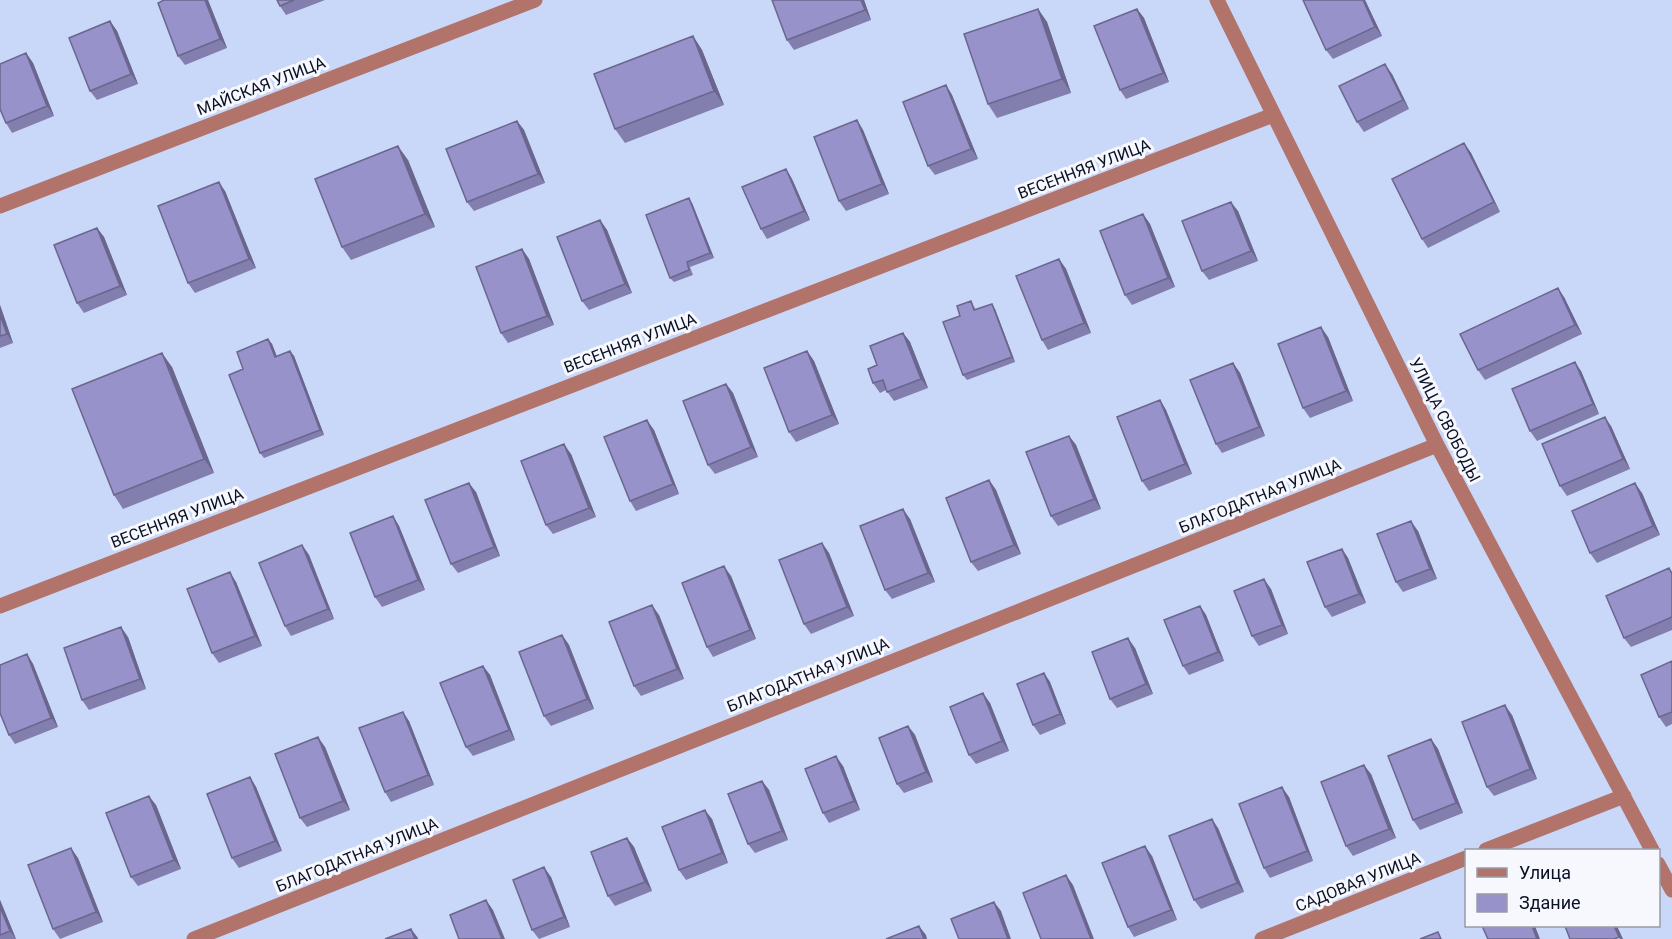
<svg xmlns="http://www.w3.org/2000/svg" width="1672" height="939" viewBox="0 0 1672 939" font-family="Roboto,sans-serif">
  <rect width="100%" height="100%" fill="#c9d7f9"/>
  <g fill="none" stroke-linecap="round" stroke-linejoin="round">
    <!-- street -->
    <path stroke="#b2736a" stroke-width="15" d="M1217 0 1437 445 1652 850
      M0 206 535 0
      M0 606 1273 115
      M1486 850 1624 796
      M1658 864 1672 890
      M194 939 1437 445
      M1262 939 1466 858"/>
  </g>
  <!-- wall -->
  <path fill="#827eae" d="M164 0H208L227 48 185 65 178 56Z
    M277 0H325L286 15 280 6Z
    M772 0H864L871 20 794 50 787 40Z
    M1303 0H1365L1382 36 1333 59 1326 50Z
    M1038 9 1047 22 1071 93 997 118 988 104Z
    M1137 9 1144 18 1169 82 1126 99 1120 90Z
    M110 21 117 31 138 84 97 100 90 91Z
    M693 36 702 50 724 105 625 143 615 129Z
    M26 53 33 63 54 116 12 133 6 123Z
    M1392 74 1409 109 1364 132 1357 122Z
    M946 85 952 95 978 159 935 175 928 166Z
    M857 120 863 130 889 194 846 211 839 201Z
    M517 121 524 130 545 183 474 211 467 202Z
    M1464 143 1471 153 1500 212 1428 248 1422 239Z
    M408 160 435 227 351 260 342 247Z
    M786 169 792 179 810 220 767 239 761 229Z
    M225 191 256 268 195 293 188 283Z
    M692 203 714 258 690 267 693 275 674 282 670 278Z
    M1238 211 1258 261 1209 280 1202 271Z
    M1143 214 1150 224 1175 287 1132 305 1125 295Z
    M600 220 607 230 632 293 589 310 582 301Z
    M97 228 104 237 127 295 84 313 77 303Z
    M522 249 529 259 554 325 508 343 501 333Z
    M1059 259 1066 269 1091 333 1048 350 1042 340Z
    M1564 297 1582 334 1485 380 1478 370Z
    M971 301 976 310 995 309 1015 362 967 380 963 375 960 316Z
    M0 305 13 343 0 348Z
    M903 333 910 342 928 388 894 401 886 390 880 393 873 383 877 365Z
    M1328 337 1353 401 1310 418 1303 408Z
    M268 339 272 344 277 357 290 351 294 356 324 435 264 458 260 453Z
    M807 351 814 361 839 424 796 442 789 432Z
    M1233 363 1240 373 1265 436 1222 453 1216 444Z
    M172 367 214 473 123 509 114 495Z
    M1581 371 1599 414 1537 441 1530 431Z
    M726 384 733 393 758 457 715 474 708 465Z
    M1160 400 1166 410 1192 474 1149 491 1142 481Z
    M1611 426 1630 469 1567 496 1560 486Z
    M654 430 679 494 636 511 630 501Z
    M1069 436 1076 445 1101 509 1058 526 1051 516Z
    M571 454 596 517 553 534 546 525Z
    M989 480 996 490 1021 554 978 571 971 562Z
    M476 492 500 556 458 573 451 564Z
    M1642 493 1660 535 1597 563 1590 553Z
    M393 516 399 526 425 590 382 607 375 597Z
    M910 519 935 582 892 599 885 590Z
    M1418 531 1437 579 1403 592 1396 582Z
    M822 543 829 553 854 616 811 634 804 624Z
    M302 545 309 555 334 619 291 636 285 626Z
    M1342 549 1348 558 1366 603 1332 617 1325 607Z
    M1669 568 1672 572V630L1631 647 1624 638Z
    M731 576 756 639 713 657 707 647Z
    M236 582 262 646 219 663 212 653Z
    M1271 589 1288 634 1259 646 1252 636Z
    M1200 606 1206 615 1224 661 1189 675 1183 666Z
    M659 615 684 679 641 696 634 686Z
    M562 635 569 645 594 709 551 726 544 716Z
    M128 637 146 689 89 710 82 700Z
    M1135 648 1153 694 1117 708 1110 699Z
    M27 654 33 664 58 727 15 744 9 735Z
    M1672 661V724L1666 727 1659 717Z
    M483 666 490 675 515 740 473 756 466 747Z
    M1044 673 1050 682 1066 724 1040 735 1033 725Z
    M990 703 1009 751 976 764 969 755Z
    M1512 715 1537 779 1494 796 1487 787Z
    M409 721 434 785 391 802 385 792Z
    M908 726 915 735 933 782 904 793 897 784Z
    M1431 739 1438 749 1463 813 1420 830 1413 820Z
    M325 747 350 810 307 827 300 818Z
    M843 766 860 810 829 823 823 813Z
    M1371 774 1396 838 1353 856 1346 846Z
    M250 777 256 787 282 851 239 868 232 858Z
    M762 781 769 790 788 840 755 853 748 844Z
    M1289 797 1313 861 1270 878 1264 868Z
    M156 805 181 869 138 886 131 877Z
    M712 819 728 863 686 880 679 870Z
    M1218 828 1244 892 1201 909 1194 900Z
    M627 838 634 847 652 891 615 906 608 896Z
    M1152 856 1177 920 1134 937 1128 927Z
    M78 858 103 922 60 939 53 929Z
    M551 877 570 927 539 939 532 930Z
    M0 900 16 939H0Z"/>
  <!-- shaded-wall -->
  <path fill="#6a668d" d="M205 0H208L227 48 220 39Z
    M861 0H864L871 20 865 10Z
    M1363 0H1365L1382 36 1375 27Z
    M1038 9 1047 22 1071 93 1062 79Z
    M1137 9 1144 18 1169 82 1163 73Z
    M110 21 117 31 138 84 131 74Z
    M693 36 702 50 724 105 714 91Z
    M26 53 33 63 54 116 47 106Z
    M1385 64 1392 74 1409 109 1403 100Z
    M946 85 952 95 978 159 971 149Z
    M857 120 863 130 889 194 882 184Z
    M517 121 524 130 545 183 538 174Z
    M1464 143 1471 153 1500 212 1494 202Z
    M398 146 408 160 435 227 425 214Z
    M786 169 792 179 810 220 804 211Z
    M219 182 225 191 256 268 249 259Z
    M689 198 692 203 714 258 710 253Z
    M1231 202 1238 211 1258 261 1251 251Z
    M1143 214 1150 224 1175 287 1168 278Z
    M600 220 607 230 632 293 625 284Z
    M97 228 104 237 127 295 120 286Z
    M522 249 529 259 554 325 547 316Z
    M1059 259 1066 269 1091 333 1084 323Z
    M1558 288 1564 297 1582 334 1575 325Z
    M992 304 995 309 1015 362 1012 357Z
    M0 305 13 343 7 334 0 315Z
    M1321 327 1328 337 1353 401 1346 391Z
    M903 333 910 342 928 388 921 379Z
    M268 339 272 344 279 362 275 357Z
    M290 351 294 356 324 435 320 430Z
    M807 351 814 361 839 424 832 415Z
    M162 353 172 367 214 473 204 459Z
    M1575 362 1581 371 1599 414 1593 404Z
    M1233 363 1240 373 1265 436 1259 427Z
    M726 384 733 393 758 457 751 447Z
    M1160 400 1166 410 1192 474 1185 464Z
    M1605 417 1611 426 1630 469 1623 459Z
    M647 420 654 430 679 494 673 484Z
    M1069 436 1076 445 1101 509 1094 499Z
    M564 444 571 454 596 517 589 508Z
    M989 480 996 490 1021 554 1014 545Z
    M469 483 476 492 500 556 494 547Z
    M1635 483 1642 493 1660 535 1653 526Z
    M903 509 910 519 935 582 928 573Z
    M393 516 399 526 425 590 418 580Z
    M1411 521 1418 531 1437 579 1430 569Z
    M822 543 829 553 854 616 847 607Z
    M302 545 309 555 334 619 328 609Z
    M1342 549 1348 558 1366 603 1359 594Z
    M724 566 731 576 756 639 750 630Z
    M230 572 236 582 262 646 255 636Z
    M1264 579 1271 589 1288 634 1282 625Z
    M652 605 659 615 684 679 677 669Z
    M1200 606 1206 615 1224 661 1218 652Z
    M121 627 128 637 146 689 140 679Z
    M562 635 569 645 594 709 587 699Z
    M1128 638 1135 648 1153 694 1146 684Z
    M27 654 33 664 58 727 51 718Z
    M483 666 490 675 515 740 509 730Z
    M1044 673 1050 682 1066 724 1060 714Z
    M983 693 990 703 1009 751 1002 741Z
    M1505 705 1512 715 1537 779 1530 769Z
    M403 712 409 721 434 785 428 775Z
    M908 726 915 735 933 782 926 772Z
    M318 737 325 747 350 810 343 801Z
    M1431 739 1438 749 1463 813 1456 803Z
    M836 756 843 766 860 810 854 801Z
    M1364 765 1371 774 1396 838 1389 829Z
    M250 777 256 787 282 851 275 841Z
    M762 781 769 790 788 840 782 831Z
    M1282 787 1289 797 1313 861 1307 851Z
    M149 796 156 805 181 869 174 860Z
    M705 810 712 819 728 863 722 853Z
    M1212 819 1218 828 1244 892 1237 883Z
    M627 838 634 847 652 891 645 882Z
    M1145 846 1152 856 1177 920 1171 910Z
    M71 848 78 858 103 922 96 912Z
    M544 867 551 877 570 927 564 917Z
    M1066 875 1073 885 1094 939H1091Z
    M0 900 16 939 10 931 0 907Z
    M486 900 493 910 505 939H502Z
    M994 902 1001 911 1011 939H1008Z
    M919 926 926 935 927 939H924Z
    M1532 926H1535L1540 939H1537Z
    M1614 926H1617L1623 939H1620L1619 937Z
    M411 929 418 938V939H415Z"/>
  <!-- building -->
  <path fill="#9792ca" stroke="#6a668d" stroke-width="1.5" d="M164 0H205L220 39 178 56 158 3Z
    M277 0H294L280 6Z
    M772 0H861L865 10 787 40Z
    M1303 0H1363L1375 27 1326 50Z
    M1038 9 1062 79 988 104 964 34Z
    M1137 9 1163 73 1120 90 1094 26Z
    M110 21 131 74 90 91 69 38Z
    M693 36 714 91 615 129 594 74Z
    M26 53 47 106 6 123 0 109V64Z
    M1385 64 1403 100 1357 122 1339 86Z
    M946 85 971 149 928 166 903 102Z
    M857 120 882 184 839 201 814 137Z
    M517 121 538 174 467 202 446 149Z
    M1464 143 1494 202 1422 239 1392 179Z
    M398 146 425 214 342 247 315 179Z
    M786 169 804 211 761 229 742 187Z
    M219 182 249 259 188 283 158 206Z
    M689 198 710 253 687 262 689 270 670 278 646 215Z
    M1231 202 1251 251 1202 271 1182 221Z
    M1143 214 1168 278 1125 295 1100 231Z
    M600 220 625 284 582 301 557 237Z
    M97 228 120 286 77 303 54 245Z
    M522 249 547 316 501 333 476 267Z
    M1059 259 1084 323 1042 340 1016 276Z
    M1558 288 1575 325 1478 370 1460 334Z
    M971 301 974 310 992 304 1012 357 963 375 943 322 960 316 957 306Z
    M0 315 7 334 0 336Z
    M1321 327 1346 391 1303 408 1278 344Z
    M903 333 921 379 887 392 883 380 873 383 868 369 877 365 870 346Z
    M268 339 275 357 290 351 320 430 260 453 229 375 243 369 237 352Z
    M807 351 832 415 789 432 764 368Z
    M162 353 204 459 114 495 72 389Z
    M1575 362 1593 404 1530 431 1512 389Z
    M1233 363 1259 427 1216 444 1190 380Z
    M726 384 751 447 708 465 683 401Z
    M1160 400 1185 464 1142 481 1117 417Z
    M1605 417 1623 459 1560 486 1542 444Z
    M647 420 673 484 630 501 604 437Z
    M1069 436 1094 499 1051 516 1026 452Z
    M564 444 589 508 546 525 521 461Z
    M989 480 1014 545 971 562 946 498Z
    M469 483 494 547 451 564 425 500Z
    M1635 483 1653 526 1590 553 1572 511Z
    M903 509 928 573 885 590 860 526Z
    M393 516 418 580 375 597 350 533Z
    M1411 521 1430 569 1396 582 1377 534Z
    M822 543 847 607 804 624 779 560Z
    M302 545 328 609 285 626 259 563Z
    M1342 549 1359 594 1325 607 1307 562Z
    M724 566 750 630 707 647 682 583Z
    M1669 568 1672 574V617L1624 638 1606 596Z
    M230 572 255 636 212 653 187 589Z
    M1264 579 1282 625 1252 636 1234 591Z
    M652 605 677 669 634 686 609 622Z
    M1200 606 1218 652 1183 666 1164 620Z
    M121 627 140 679 82 700 64 648Z
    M562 635 587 699 544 716 519 652Z
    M1128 638 1146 684 1110 699 1092 652Z
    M27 654 51 718 9 735 0 713V665Z
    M1672 661V712L1659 717 1641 675Z
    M483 666 509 730 466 747 440 683Z
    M1044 673 1060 714 1033 725 1017 684Z
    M983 693 1002 741 969 755 950 707Z
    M1505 705 1530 769 1487 787 1462 722Z
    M403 712 428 775 385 792 359 728Z
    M908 726 926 772 897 784 879 738Z
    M318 737 343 801 300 818 275 754Z
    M1431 739 1456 803 1413 820 1388 756Z
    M836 756 854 801 823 813 805 769Z
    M1364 765 1389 829 1346 846 1321 782Z
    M250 777 275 841 232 858 207 794Z
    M762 781 782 831 748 844 728 794Z
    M1282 787 1307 851 1264 868 1239 804Z
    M149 796 174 860 131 877 106 813Z
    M705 810 722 853 679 870 662 827Z
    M1212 819 1237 883 1194 900 1169 836Z
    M627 838 645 882 608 896 591 852Z
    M1145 846 1171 910 1128 927 1102 863Z
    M71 848 96 912 53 929 28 865Z
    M544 867 564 917 532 930 513 880Z
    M1066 875 1091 939H1041L1023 893Z
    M486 900 502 939H459L450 915Z
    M994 902 1008 939H959L951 919Z
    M0 907 10 931 0 935Z
    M919 926 924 939H886Z
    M1482 926H1532L1537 939H1488Z
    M1565 926H1614L1619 937 1614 939H1570Z
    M411 929 415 939H385Z
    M1438 932 1441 939H1420Z"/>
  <g text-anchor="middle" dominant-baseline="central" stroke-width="6" stroke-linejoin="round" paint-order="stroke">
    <!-- street labels -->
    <g font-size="16" fill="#0a1124" stroke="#f6f8fe">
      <text transform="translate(261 86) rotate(-21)">МАЙСКАЯ УЛИЦА</text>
      <text transform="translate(1084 169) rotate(-21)">ВЕСЕННЯЯ УЛИЦА</text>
      <text transform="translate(630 343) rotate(-21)">ВЕСЕННЯЯ УЛИЦА</text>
      <text transform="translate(1445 420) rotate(63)">УЛИЦА СВОБОДЫ</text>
      <text transform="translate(1260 496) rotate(-22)">БЛАГОДАТНАЯ УЛИЦА</text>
      <text transform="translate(177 518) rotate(-21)">ВЕСЕННЯЯ УЛИЦА</text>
      <text transform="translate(808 675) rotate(-22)">БЛАГОДАТНАЯ УЛИЦА</text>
      <text transform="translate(357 855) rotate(-22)">БЛАГОДАТНАЯ УЛИЦА</text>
      <text transform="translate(1358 882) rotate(-22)">САДОВАЯ УЛИЦА</text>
    </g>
  </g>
  <!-- legend -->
  <rect x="1465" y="849" width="195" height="78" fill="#f6f8fe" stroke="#989ca7" stroke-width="1.5"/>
  <rect x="1477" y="868" width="30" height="9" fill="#b2736a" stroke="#989ca7" stroke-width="1.5"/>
  <text x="1519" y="879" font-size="18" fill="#0a1124">Улица</text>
  <rect x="1477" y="894" width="30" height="18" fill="#9792ca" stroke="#989ca7" stroke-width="1.5"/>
  <text x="1519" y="909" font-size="18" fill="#0a1124">Здание</text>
</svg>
